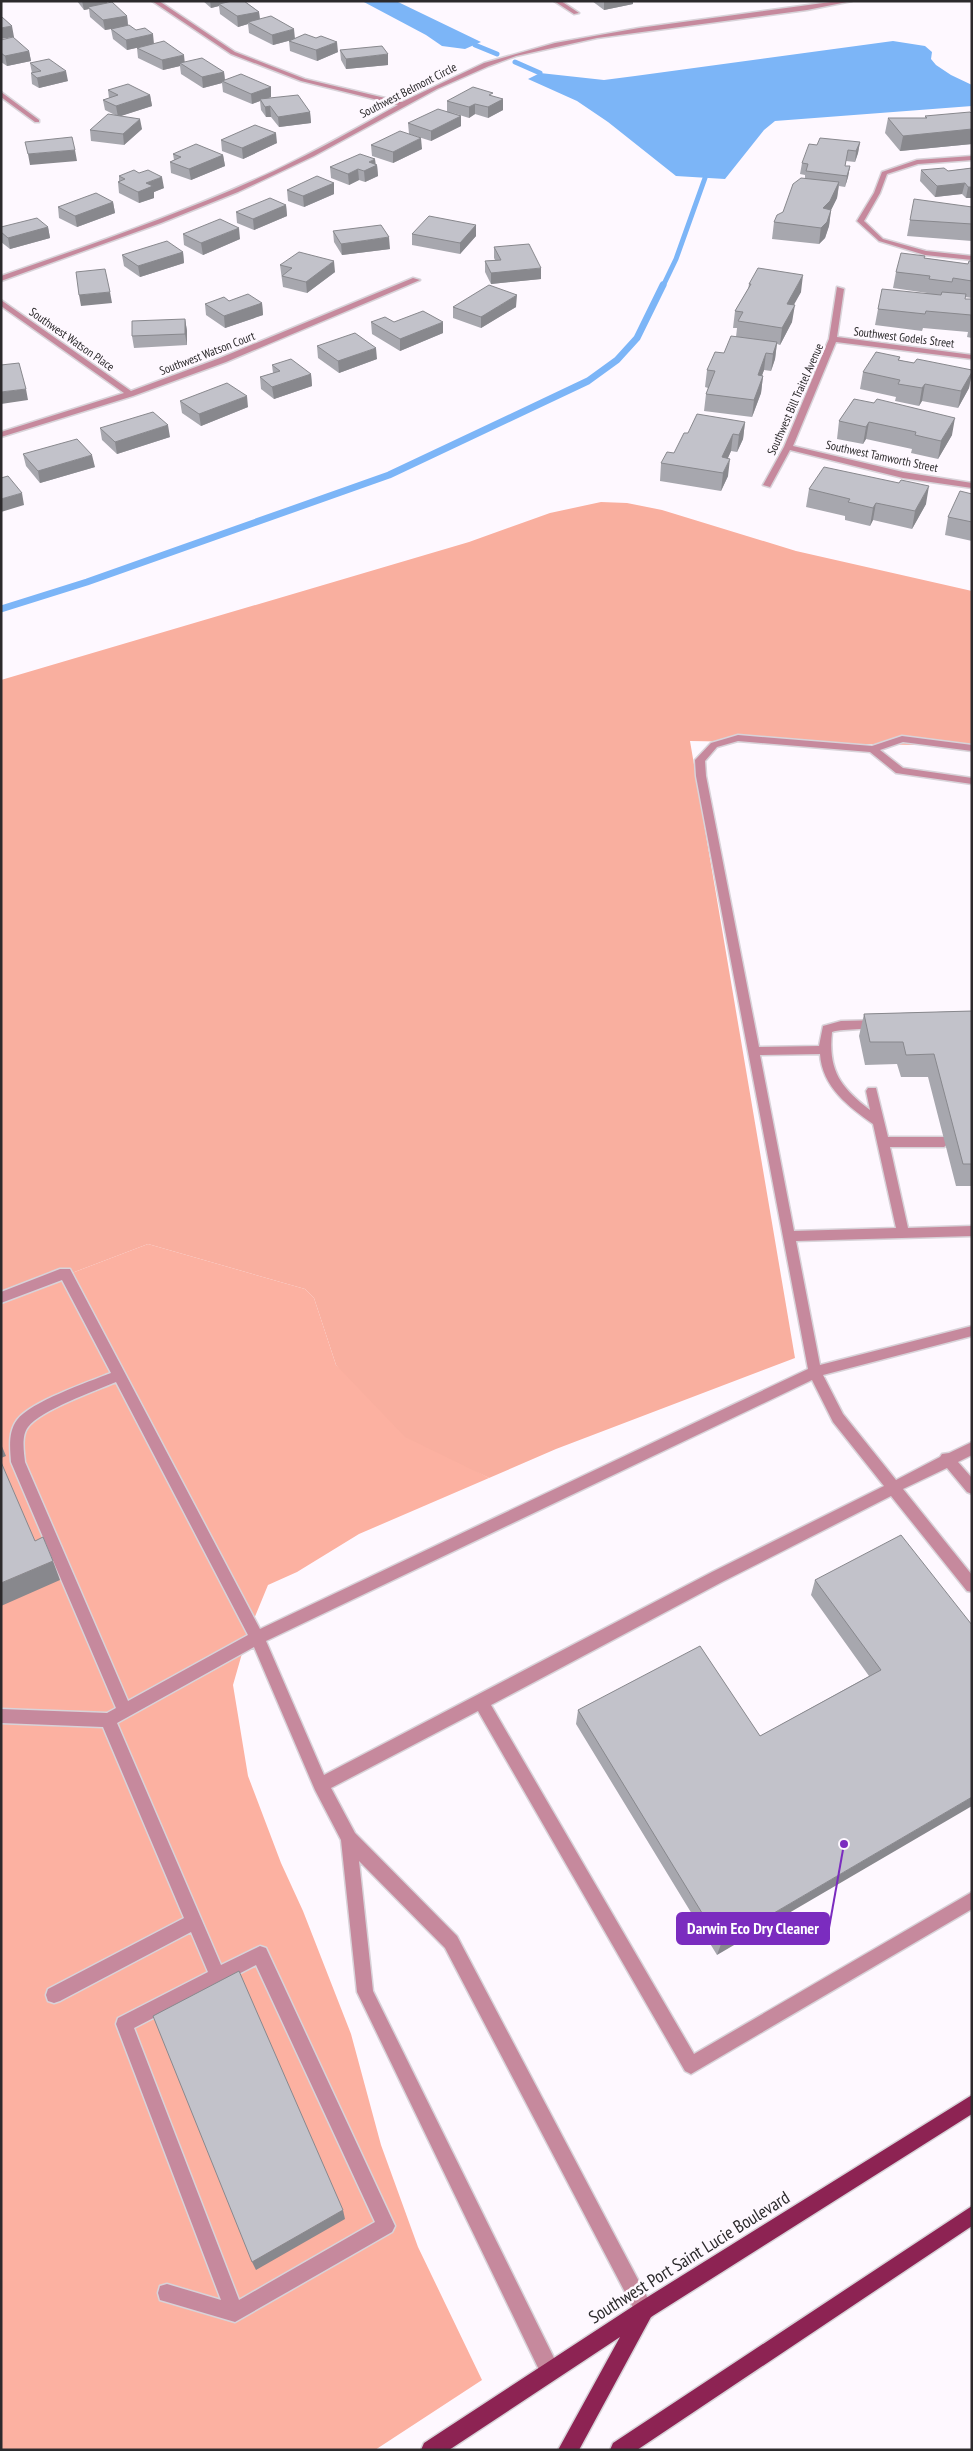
<svg xmlns="http://www.w3.org/2000/svg" width="973" height="2451" viewBox="0 0 973 2451" font-family="'PT Sans Narrow',sans-serif">
  <rect width="100%" height="100%" fill="#fef8ff"/>
  <!-- green -->
  <path fill="#fcb1a1" d="M148 1244 305 1289 314 1298 336 1365 469 1467 489 1478 359 1534 297 1572 268 1585 247 1636 233 1685 248 1776 281 1863 303 1911 351 2034 381 2145 418 2247 482 2380 375 2450H1V1300Z"/>
  <!-- forest -->
  <path fill="#f9af9f" d="M601 502 627 503 662 510 796 551 972 591V746L690 741 795 1358 556 1449 489 1478 405 1437 336 1365 314 1298 305 1289 148 1244 1 1300V680L469 542 550 513Z"/>
  <!-- water -->
  <path fill="#7cb5f7" d="M362 1H396L481 42 465 49 442 46 426 35Z
    M893 41 925 46 932 52 931 59 936 65 951 75 972 85V106L775 121 764 130 725 179 676 176 608 122 577 101 528 79 540 73 604 80 635 76Z"/>
  <g fill="none" stroke-linecap="round" stroke-linejoin="round">
    <!-- stream-far1 -->
    <path stroke="#7cb5f7" stroke-width="5" d="M475 45 497 54
      M515 62 540 73
      M663 286 676 259 705 178"/>
    <!-- stream -->
    <path stroke="#7cb5f7" stroke-width="7" d="M1 609 87 582 389 475 588 381 617 360 637 338 663 285"/>
    <defs>
      <path id="minor" d="M152 1H159L235 52 305 79 402 102 484 63 555 43 639 28 838 1H852L807 10 597 38 516 56 489 66 437 89 314 156 238 192 161 223 1 281V276C93 244 185 212 274 171 316 151 357 128 398 105L301 81 231 54Z
        M554 1H561L579 13 574 14Z
        M1 92 39 120V122H35L1 97Z
        M972 156V160L918 164 887 174 880 193 864 221 883 239 926 251 972 256V260L925 255 879 241 857 221 874 193 882 172 917 160Z
        M413 278 420 280 226 362 133 396 1 437V432L124 393 1 306V300L131 391 220 358Z
        M837 287 844 289 837 337 972 355V359L836 342 793 446 903 472 972 483V488L903 478 790 450 770 487 763 485 784 447 829 339Z
        M738 735 872 746 902 736 972 745V751L903 742 880 750 903 768 972 778V784L896 773 870 752 738 741 717 747 705 761 706 776 759 1047 819 1046 823 1026 841 1021 881 1020 883 1023C876 1031 844 1028 832 1032 828 1070 840 1087 870 1110L866 1091 868 1088H876L888 1137H944L950 1142 944 1147H890L908 1228 972 1226V1236L796 1241 820 1365 972 1326V1336L823 1375 843 1414 896 1480 940 1457 942 1454 949 1453 972 1442V1455L958 1462 972 1478V1494L967 1492 947 1468 903 1489 972 1575V1592L967 1591 891 1496 722 1582 491 1705 694 2054 972 1892V1909L691 2074 685 2071 478 1711 331 1788 355 1833 457 1936 654 2310 652 2317 645 2319 638 2317 445 1948 359 1861 373 1991 557 2364 559 2371 557 2378 550 2380 543 2378 357 1992 341 1840 315 1790 254 1647 117 1723 221 1965 260 1946 266 1948 395 2226 392 2232 235 2322 167 2302 160 2300 158 2293 160 2286 167 2284 221 2300 116 2024 118 2018 208 1972 191 1932 60 2001 54 2003 48 2001 46 1995 48 1989 184 1918 103 1727 1 1723V1709L107 1713 116 1708 11 1462C10 1448 8 1432 17 1420 30 1402 88 1382 111 1373L62 1280 1 1303V1292L60 1269H70L260 1629 808 1369 696 776 695 760 711 743ZM820 1054C822 1087 849 1107 873 1124L896 1228 794 1231 760 1055ZM812 1380 833 1422 884 1486 712 1572 324 1775 266 1641ZM116 1382 248 1635 128 1701 25 1462C24 1452 21 1436 28 1427 41 1410 95 1391 116 1382ZM256 1965 375 2222 239 2300 134 2028Z"/>
      <path id="major" d="M972 2095V2114L651 2317 579 2450H558L620 2337 449 2450H421L424 2443 638 2303Z
        M972 2206V2226L637 2450H610L613 2443Z"/>
    </defs>
    <!-- minor casing -->
    <use href="#minor" stroke="#d8d3d9" stroke-width="3"/>
    <!-- major casing -->
    <use href="#major" stroke="#d8d3d9" stroke-width="3"/>
    <!-- minor -->
    <use href="#minor" fill="#c6899d" fill-rule="evenodd"/>
    <!-- major -->
    <use href="#major" fill="#8d2353" fill-rule="evenodd"/>
  </g>
  <!-- wall -->
  <path fill="#a7a7ae" d="M77 1H107V3L127 16 128 25 154 44 185 62 224 72 225 80 271 87V97L268 98 310 112 311 123 279 127 271 117H266L261 110 260 101 252 104 223 92 222 83 203 88 181 74 180 66 163 70 138 58 137 48 140 47 127 50 113 39 111 29 105 30 90 17 89 9 84 10Z
    M203 1H244L259 12 260 19 295 38 338 52 317 61 290 51 289 41 292 40 273 45 249 33 248 24 238 27 220 14 219 6 211 8Z
    M592 1H633V4L604 10Z
    M1 40 29 51 31 61 7 66 1 62Z
    M340 50 388 65 346 69 341 60Z
    M30 63 68 81 39 88 32 84 31 73H32Z
    M108 90 150 95 152 106 120 116 142 129 124 145 91 141 90 130 115 115 105 110 103 100 109 98Z
    M493 96 503 110 488 118 475 114 469 118 450 112 461 116V126L431 141 409 134 422 149 393 163 372 156 371 145 409 134 408 123 447 111V101Z
    M972 114V144L900 151 885 133 888 118H925V116Z
    M221 140 277 143 243 159 222 151Z
    M860 142 858 153 855 162 846 161 845 166H850L848 177 845 187 839 186 837 198 831 210 829 226 825 238 819 244 772 239 774 222 783 212 805 178V175L800 174 802 163Z
    M173 154 223 155 225 166 191 180 171 173 170 162 174 160Z
    M376 165H377L378 176 365 182 359 180 349 185 331 178 330 167Z
    M972 168V198H966L962 194 935 197 920 181 921 170 948 171Z
    M119 176 164 188 154 192V198L139 203 119 193 118 182 119 181Z
    M334 183V194L304 207 288 201 287 190Z
    M113 202 115 213 77 227 59 218 58 207Z
    M286 205 287 216 254 230 237 223 236 212Z
    M972 207V241L907 236 910 220Z
    M476 225V236L460 254 412 245V234Z
    M1 227H48L50 238 10 249 1 242Z
    M333 231 390 249 342 255 334 242Z
    M183 234 240 239 203 255 184 245Z
    M494 247 541 279 491 284 485 272V261L495 260 494 258Z
    M183 252 184 263 140 277 124 266 122 255Z
    M924 258 968 264 972 261V298L965 297V299H972V338L967 337 968 332 923 328 922 331 875 325 878 309 926 293H927L893 288 896 272Z
    M280 265 335 272 307 293 283 287Z
    M749 284 801 292 793 305 792 322 780 345 777 344 775 359 771 371 764 370 762 375 763 376 761 393 752 417 704 411 706 394 708 388 705 387 707 370 724 353 736 337 737 328H733L735 311 748 289Z
    M229 301 262 303 263 315 225 328 206 315 205 304Z
    M453 307H516L481 328 453 318Z
    M185 319 187 331V345L134 348 132 336Z
    M371 322H394L443 333 400 351 372 334Z
    M317 346 377 359 339 373 318 358Z
    M900 357 899 360 914 363 972 370 969 388 958 408 922 401 919 406 895 401 896 397 860 389 863 372Z
    M272 365 311 374 312 386 274 399 261 389 260 377 273 373Z
    M854 399 952 435 938 459 911 453 912 449 866 439 863 444 837 439 839 421Z
    M180 401 248 407 201 426 182 413Z
    M745 422 743 439 737 452 731 451 728 458V476L721 491 660 481 661 463 674 453 688 433Z
    M100 428 170 437 117 454 102 440Z
    M23 454 95 467 40 483 26 466Z
    M809 489 926 504 912 529 873 520 870 526 845 520V516L806 507Z
    M972 494V541L945 535 948 517Z
    M972 1011V1186H956L928 1077H901L897 1064 865 1065 859 1036 864 1014Z
    M815 1580 972 1625 717 1955 576 1724 578 1710 760 1736 869 1676 811 1595Z"/>
  <!-- shaded-wall -->
  <path fill="#88888d" d="M82 1H107L108 6 88 7 89 9 84 10Z
    M210 1H243L219 4V6L211 8Z
    M604 1H633V4L604 10Z
    M259 12 260 22H248V24L238 27 237 16Z
    M127 16 128 26 105 30 103 20Z
    M12 26 14 37 1 39V28Z
    M294 29 295 39 273 45 272 35Z
    M153 34 154 44 127 50 126 40Z
    M337 42 338 52 317 61 316 50Z
    M29 51 31 61 7 66 5 56Z
    M388 54V65L346 69V59Z
    M184 55 185 65 180 63V66L163 70 162 60Z
    M66 71 68 81 39 88 37 78Z
    M224 72 225 82 222 81V83L203 88 202 77Z
    M271 87V97L261 101 260 99V101L252 104 251 94Z
    M150 95 152 106 118 117 116 106Z
    M503 99V110L488 118V107Z
    M475 104V114L469 118V107Z
    M270 106 271 117H266L265 107Z
    M310 112 311 123 279 127 278 117Z
    M461 116V126L431 141V131Z
    M140 119 142 129 124 145 123 134Z
    M972 129V144L900 151 903 136Z
    M276 133 277 143 243 159 242 148Z
    M421 138 422 149 393 163V152Z
    M860 142 858 153 855 162 856 151Z
    M75 150 77 161 30 165 28 154Z
    M223 155 225 166 191 180 189 169Z
    M375 159 376 166 377 165 378 176 365 182 364 171 369 162Z
    M850 166 848 177 845 187 847 176Z
    M358 169 359 180 349 185 348 174Z
    M162 177 164 188 154 192V198L139 203 138 192 146 183Z
    M839 182 837 198 831 210 829 226 825 238 819 244 823 208Z
    M334 183V194L304 207 303 196Z
    M965 183 962 194 935 197 937 186Z
    M968 187H972V198H966Z
    M113 202 115 213 77 227 75 216Z
    M286 205 287 216 254 230 253 219Z
    M476 225V236L460 254V243Z
    M48 227 50 238 10 249 8 238Z
    M239 228 240 239 203 255 201 243Z
    M389 237 390 249 342 255 341 244Z
    M183 252 184 263 140 277 138 266Z
    M334 261 335 272 307 293 306 282Z
    M541 268V279L491 284V273Z
    M803 275 801 292 785 321 787 304Z
    M110 292 112 303 81 306 79 295Z
    M517 295 516 307 481 328V317Z
    M262 303 263 315 225 328 224 316Z
    M795 305 792 322 780 345 782 328Z
    M185 319 187 331V345L185 334Z
    M443 322V333L400 351V339Z
    M777 342 775 359 771 371 773 354Z
    M376 348 377 359 339 373 338 361Z
    M766 353 764 370 756 392 758 375Z
    M972 372 969 388 958 408 961 391Z
    M311 374 312 386 274 399 272 387Z
    M763 376 761 393 752 417 754 400Z
    M925 384 922 401 919 406 922 388Z
    M26 389 28 400 1 404V392Z
    M247 396 248 407 201 426 199 414Z
    M955 418 952 435 938 459 941 441Z
    M745 422 743 439 737 452 739 435Z
    M869 422 866 439 863 444 866 427Z
    M168 425 170 437 117 454 115 442Z
    M733 434 731 451 721 473 722 457Z
    M92 455 95 467 40 483 38 471Z
    M730 459 728 476 721 491 723 473Z
    M929 486 926 504 912 529 915 511Z
    M22 493 24 505 1 512V499Z
    M876 503 873 520 870 526 873 508Z
    M1 1444 6 1456 1 1458Z
    M53 1561 60 1580 1 1606V1583Z
    M972 1797V1806L717 1955 721 1944Z
    M343 2210 345 2219 256 2270 252 2262Z"/>
  <!-- building -->
  <path fill="#c2c2ca" stroke="#88888d" d="M232 1H244L259 12 237 16 219 4Z
    M112 2 127 16 103 20 88 7Z
    M271 16 294 29 272 35 248 22Z
    M1 17H2L12 26 1 28Z
    M129 25 136 30 145 28 153 34 126 40 111 29Z
    M305 34 316 38 321 36 337 42 316 50 289 41Z
    M13 37 29 51 5 56 1 53V40Z
    M164 41 184 55 162 60 137 48Z
    M382 46 388 54 346 59 340 50Z
    M202 58 224 72 202 77 180 63Z
    M49 59 66 71 37 78 31 73 41 71 30 63Z
    M241 74 271 87 251 94 222 81Z
    M128 84 150 95 116 106 103 100 118 95 108 90Z
    M473 87 493 93 489 95 503 99 488 107 475 104 469 107 447 101Z
    M298 95 310 112 278 117 270 106 265 107 260 99Z
    M438 109 461 116 431 131 408 123Z
    M970 112 972 114V129L903 136 888 118H927L925 116Z
    M108 114 140 119 123 134 90 130Z
    M255 125 276 133 242 148 221 140Z
    M400 131 421 138 393 152 371 145Z
    M72 137 75 150 28 154 25 142Z
    M820 138 860 142 856 151 848 150 845 166H850L847 176 806 171 808 164 802 163 809 144 817 145Z
    M196 144 223 155 189 169 170 162 181 157 173 154Z
    M360 154 375 159 369 162 377 165 364 171 358 169 348 174 330 167Z
    M944 168 948 171 972 168V187H968L965 183 937 186 921 170Z
    M134 170 139 173 148 170 162 177 146 183 153 186 138 192 118 182 125 179 119 176Z
    M317 176 334 183 303 196 287 190Z
    M801 178 839 182 830 201 823 208 831 210 827 222 821 228 774 222 777 215 783 212 793 184Z
    M96 193 113 202 75 216 58 207Z
    M270 198 286 205 253 219 236 212Z
    M914 199 972 207V224L910 220Z
    M429 216 476 225 460 243 412 234Z
    M37 218 48 227 8 238 1 232V227Z
    M220 219 239 228 201 243 183 234Z
    M381 225 389 237 341 244 333 231Z
    M167 241 183 252 138 266 122 255Z
    M529 244 541 268 491 273 485 261 501 260 494 247Z
    M299 252 334 261 306 282 282 276 292 268 280 265Z
    M901 253 925 256 924 258 968 264 969 261H972V281L953 278 952 282 929 279 930 276 896 272Z
    M758 268 803 275 787 304 795 305 782 328 738 321 743 312 735 311 751 284H749Z
    M105 269 110 292 79 295 76 272Z
    M489 285 517 295 481 317 453 307Z
    M882 289 941 295 942 292 966 294 965 299H972V321L971 320V315L926 311 925 314 878 309Z
    M248 294 262 303 224 316 205 304 224 297 229 301Z
    M423 311 443 322 400 339 371 322 385 317 394 322Z
    M185 319V334L132 336V321Z
    M355 333 376 348 338 361 317 346Z
    M731 336 777 342 773 354 766 353 758 375 763 376 754 400 706 394 715 371 707 370 715 352 724 353Z
    M876 352 900 357 898 360 914 363 917 359 972 370V372L961 391 925 384 922 388 898 384 900 380 863 372Z
    M291 359 311 374 272 387 260 377 280 371 272 365Z
    M19 363 26 389 1 392V365Z
    M227 383 247 396 199 414 180 401Z
    M854 399 874 403 877 399 955 418 941 441 915 435 916 432 869 422 866 427 839 421Z
    M153 412 168 425 115 442 100 428Z
    M697 414 745 422 739 435 733 434 722 457 730 459 723 473 661 463 667 452 674 453 684 433H688Z
    M77 439 92 455 38 471 23 454Z
    M824 467 899 483 901 480 929 486 915 511 876 503 873 508 848 502 850 499 809 489Z
    M8 476 22 493 1 499V478Z
    M960 491 972 494V522L948 517Z
    M972 1011V1164H963L934 1054 906 1055 903 1042H870L864 1014Z
    M1 1462 35 1541 43 1537 53 1561 1 1583Z
    M901 1535 972 1625V1797L721 1944 578 1710 700 1646 760 1736 881 1670 815 1580Z
    M239 1971 343 2210 252 2262 153 2016Z"/>
  <g text-anchor="middle" dominant-baseline="central" stroke-width="5" stroke-linejoin="round" paint-order="stroke">
    <!-- far-street labels -->
    <g font-size="12" fill="#2c2a2c" stroke="#fef8ff">
      <text transform="translate(408 90) rotate(-27)">Southwest Belmont Circle</text>
      <text transform="translate(904 337) rotate(7)">Southwest Godels Street</text>
      <text transform="translate(72 339) rotate(35)">Southwest Watson Place</text>
      <text transform="translate(207 353) rotate(-21)">Southwest Watson Court</text>
      <text transform="translate(795 399) rotate(-66)">Southwest Bill Traitel Avenue</text>
      <text transform="translate(882 456) rotate(12)">Southwest Tamworth Street</text>
    </g>
    <!-- near-street labels -->
    <g font-size="18" fill="#2c2a2c" stroke="#fef8ff">
      <text transform="translate(689 2257) rotate(-32)">Southwest Port Saint Lucie Boulevard</text>
    </g>
  </g>
  <!-- callouts -->
  <path fill="none" stroke="#7b2cbf" stroke-width="2" d="M844 1844L829 1928"/>
  <circle fill="#7b2cbf" stroke="#fef8ff" stroke-width="2" cx="844" cy="1844" r="5"/>
  <rect fill="#7b2cbf" stroke="#7b2cbf" stroke-width="2" x="677" y="1913" width="152" height="31" rx="5"/>
  <g font-size="16" text-anchor="middle" font-weight="bold" fill="#fff">
    <text x="753" y="1934">Darwin Eco Dry Cleaner</text>
  </g>
  <!-- border -->
  <rect width="973" height="2451" fill="none" stroke="#2c2a2c" stroke-width="5"/>
</svg>
